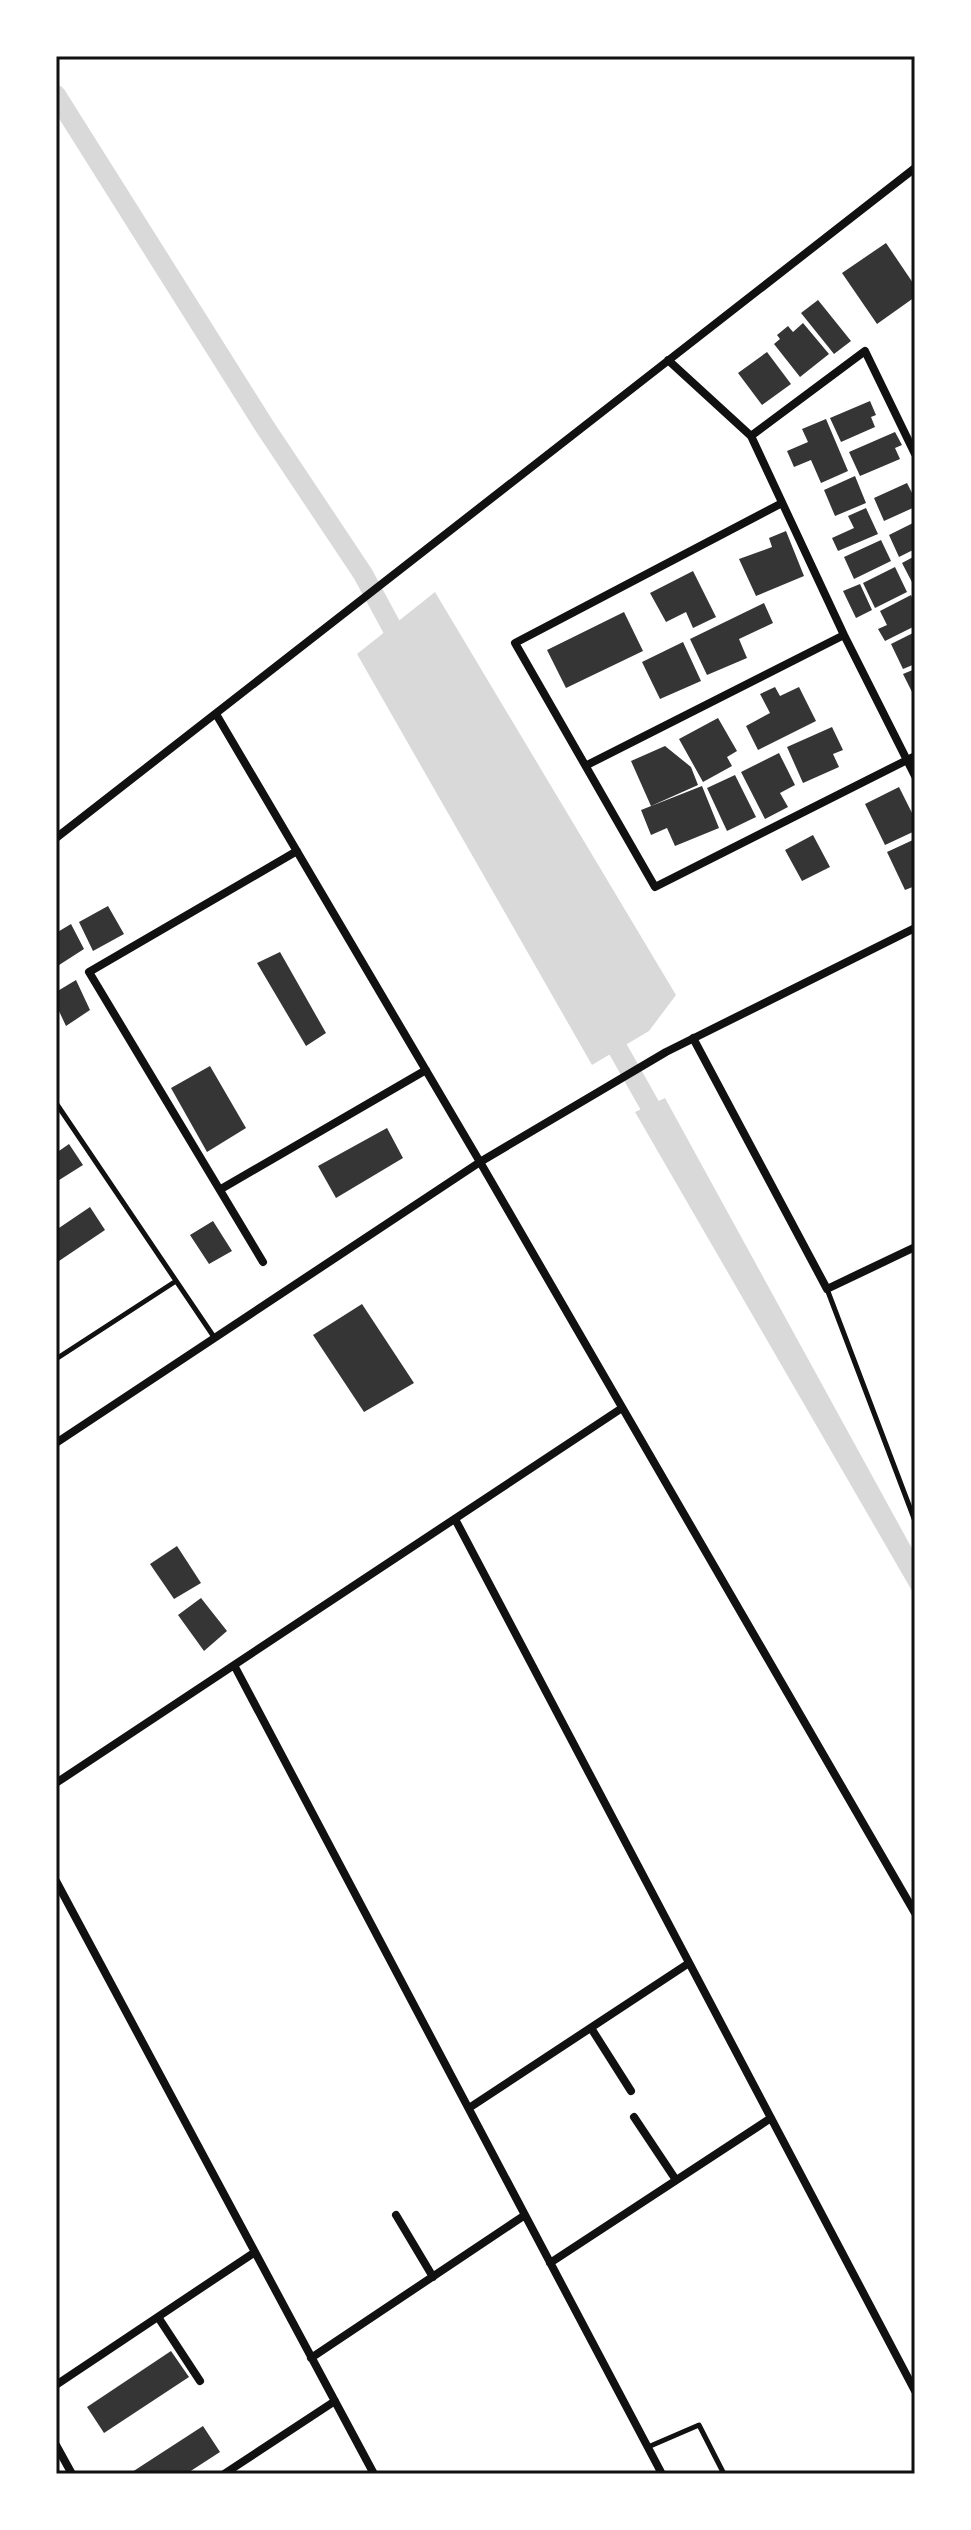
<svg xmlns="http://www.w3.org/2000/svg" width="971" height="2530" viewBox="0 0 971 2530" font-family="Poppins,sans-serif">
  <rect width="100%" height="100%" fill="#fff"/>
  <!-- water -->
  <path fill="#d9d9d9" d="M435 592 676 995 649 1031 592 1065 357 654Z
    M665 1098 915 1554V1596L635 1112Z"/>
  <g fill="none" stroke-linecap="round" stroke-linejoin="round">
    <!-- canal -->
    <path stroke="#d9d9d9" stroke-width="20" d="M56 95 265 427 363 574 404 650
      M606 1028 663 1129"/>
  </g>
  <!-- building -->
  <path fill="#353535" d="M886 243 915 286V297L877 324 842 273Z
    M818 300 851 341 834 354 801 313Z
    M803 323 829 354 800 377 774 344 780 339 777 335 788 326 793 332Z
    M767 352 791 384 762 405 738 373Z
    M870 401 876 415 871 417 875 427 841 442 830 418Z
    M826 419 848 471 821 483 811 460 794 467 787 451 808 442 802 429Z
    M895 432 902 445 895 448 900 459 860 476 849 452Z
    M855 476 866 503 835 516 824 490Z
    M907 483 915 499V507L884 521 874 498Z
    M866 508 878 534 838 551 832 538 854 528 848 516Z
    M915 522V549L899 557 889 535Z
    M786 531 804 576 756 596 739 559 772 547 769 538Z
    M881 540 891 561 854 579 844 557Z
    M915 556V588L902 563Z
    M895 567 907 592 875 608 863 583Z
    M693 571 716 617 693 628 686 612 666 622 650 593Z
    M860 584 872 610 856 618 843 591Z
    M911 595 915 604V626L885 641 878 629 887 625 880 611Z
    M764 603 773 623 739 639 747 658 707 675 690 639Z
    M624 612 643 651 566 688 547 650Z
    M915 632V664L903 669 891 644Z
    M683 642 701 681 660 699 642 662Z
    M915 669V698L903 674Z
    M775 687 780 696 799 687 816 721 758 750 746 726 770 713 760 694Z
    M718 718 737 751 727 757 732 766 703 782 679 739Z
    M832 727 843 750 833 754 839 767 803 783 787 747Z
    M665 746 691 767 698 785 651 806 631 761Z
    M779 753 795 785 780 793 788 807 765 819 741 772Z
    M735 775 756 817 727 831 707 788Z
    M702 786 719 828 675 846 667 828 651 835 641 810Z
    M899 787 915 819V831L885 845 865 804Z
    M813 835 830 867 802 881 785 850Z
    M915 839V886L905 890 887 852Z
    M108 906 124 934 93 951 79 922Z
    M71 924 84 949 56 967V933Z
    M280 952 326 1033 306 1046 257 963Z
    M76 980 90 1010 66 1026 58 1009 56 1010V992Z
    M210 1066 246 1128 207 1152 171 1088Z
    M387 1128 403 1158 336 1198 318 1166Z
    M69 1144 83 1165 56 1182V1153Z
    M90 1207 105 1230 56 1263V1230Z
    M213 1221 232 1251 209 1264 190 1235Z
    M362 1304 414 1383 364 1412 313 1335Z
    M177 1546 201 1583 174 1599 150 1564Z
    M201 1598 227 1631 204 1651 178 1615Z
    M171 2351 189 2377 104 2433 87 2407Z
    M203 2426 220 2452 186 2474H129Z"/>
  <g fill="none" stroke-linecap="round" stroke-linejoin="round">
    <!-- service -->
    <path stroke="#111" stroke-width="5" d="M56 1103 214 1337
      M827 1289 915 1521
      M56 1359 176 1281
      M648 2447 699 2425 724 2474"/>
    <!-- minor -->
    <path stroke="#111" stroke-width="8" d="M668 360 751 436 844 635 915 776
      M751 436 865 351 915 454
      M782 503 515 643 655 887 915 756
      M216 714 480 1162 915 1913
      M587 765 844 635
      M56 838 915 168
      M693 1038 827 1289 915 1247
      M221 1189 426 1070
      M263 1262 89 972 297 851
      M56 1443 480 1162 666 1052 915 928
      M455 1519 915 2391
      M234 1665 662 2474
      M56 1783 622 1408
      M56 1881 374 2474
      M591 2028 631 2091
      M469 2108 689 1963
      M634 2117 676 2180
      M396 2215 433 2277
      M550 2263 771 2118
      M158 2317 200 2381
      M311 2358 525 2215
      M56 2385 255 2252
      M56 2445 72 2474
      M224 2474 335 2401"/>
  </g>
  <!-- border -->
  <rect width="971" height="2530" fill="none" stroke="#ffffff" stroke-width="116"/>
  <rect x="58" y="58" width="855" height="2414" fill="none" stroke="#111" stroke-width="3"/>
</svg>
